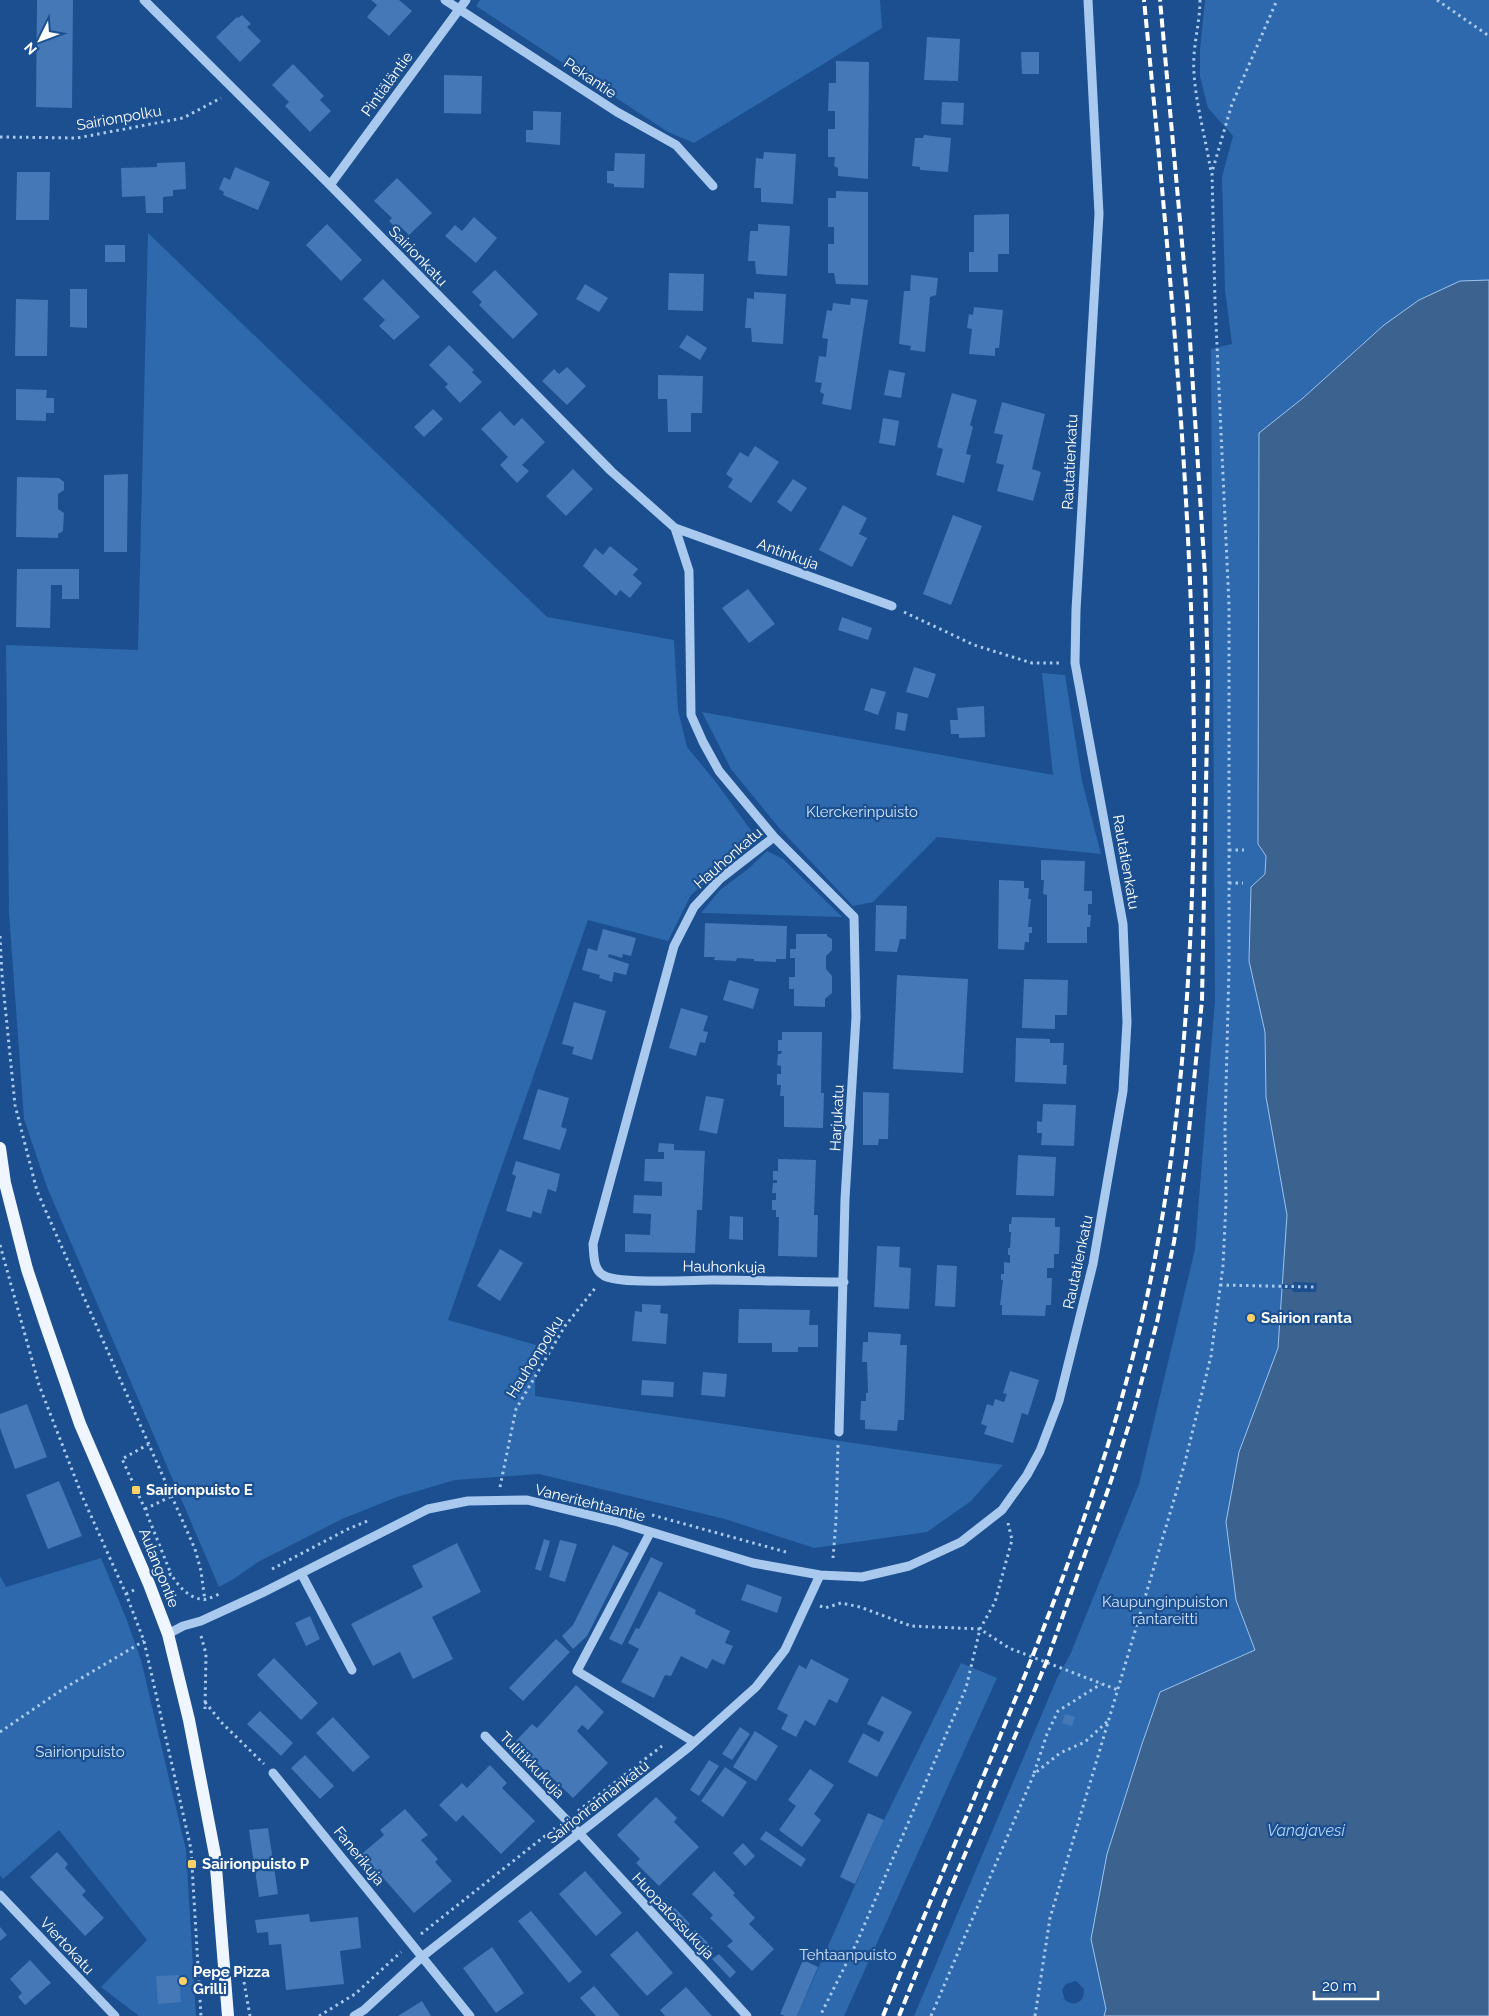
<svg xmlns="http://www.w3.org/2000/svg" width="1489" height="2016" viewBox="0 0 1489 2016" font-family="Raleway,sans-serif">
  <rect width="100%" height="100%" fill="#1b4f8f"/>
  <!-- green -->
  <path fill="#2e69ad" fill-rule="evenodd" d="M480 0H880L882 28 694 143 668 132 476 6Z
    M1205 0H1489V280L1460 281 1384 325 1303 398 1259 433 1258 844 1266 856 1265 874 1251 887 1249 961 1265 1032 1266 1097 1287 1215 1278 1348 1239 1452 1236 1600 1255 1650 1160 1692 1142 1744 1107 1854 1106 2009 1104 2016H914L1058 1676 1070 1655 1139 1484 1195 1249 1215 1000 1211 349 1232 344 1225 290 1222 177 1233 136 1208 108 1200 77V50ZM1076 1981 1084 1989C1085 2001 1075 2008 1065 2000L1062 1990 1066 1984Z
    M148 233 547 617 674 640 678 710 687 747 715 781 753 833 746 848 691 895 668 941 588 920 448 1320 536 1345 535 1396 1003 1465 971 1501 927 1532 814 1548 725 1519 539 1474 455 1480 397 1497 342 1519 258 1562 232 1580 219 1587 47 1187 24 1119 9 913 6 645 138 650Z
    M1042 673 1065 675 1082 781 1101 854 937 837 873 902 853 906 780 829 731 769 702 712 1053 775Z
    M767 851 783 859 842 917 701 913 720 890 748 869Z
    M101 1558 126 1618 141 1660 186 1850 196 2016H139L101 1987 147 1940 59 1830 3 1879 0 1875V1576L6 1587Z
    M961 1663 997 1678 844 2016H797L884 1820Z"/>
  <!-- water -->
  <path fill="#3c6290" stroke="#9cc4f0" d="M1489 280V2016H1104L1106 2009 1091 1939 1107 1854 1142 1744 1160 1692 1255 1650 1236 1600 1226 1522 1239 1452 1278 1348 1287 1215 1266 1097 1265 1032 1249 961 1251 887 1265 874 1266 856 1258 844 1259 433 1303 398 1384 325 1419 300 1460 281Z"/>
  <!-- pier -->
  <path fill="#1b4f8f" d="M1293 1282 1317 1283 1316 1292H1293L1292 1289H1282V1284L1293 1285Z"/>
  <!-- building -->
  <path fill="#4478b7" d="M37 0H73L72 108 36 107Z
    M371 0H399L412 11 389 36 367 17 377 5Z
    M242 15 251 24 247 27 261 41 240 62 216 37 237 17 238 18Z
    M927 37 960 39 958 81 924 80Z
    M1021 52H1039V74H1022Z
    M836 61 869 62 868 179 838 176V168L834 166 835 157H828V129H835V111H828L829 83H836Z
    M293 64 324 96 320 100 331 111 310 132 285 106 289 102 272 85Z
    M444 75 482 76 481 114 444 113Z
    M942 102 964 103 963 125 941 124Z
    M533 111 561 112 560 145 526 142V130H533Z
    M924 135 951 138 948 172 920 170V167L912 166 915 138H923Z
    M764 152 796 154 793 204 761 202V188H754L756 158 763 159Z
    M615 153 645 154 644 188 614 187V184L607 183V171H614Z
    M185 162 186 189 173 190V196L163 197V213H146L145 196 122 197 121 168 157 167V163Z
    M235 167 270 182 258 210 223 195 224 192 219 189 224 177 230 180Z
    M17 172H50L49 220H16Z
    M397 178 432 213 409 235 402 228 399 231 389 221 392 218 374 201Z
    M836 191 868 192V285L836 284 834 273H828V244H834V227H828V198H836Z
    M1009 214V254H998V272H969V252H974V215Z
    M474 217 497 238 476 263 445 236 455 225 462 231Z
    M327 224 362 260 341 281 306 245Z
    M758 224 790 226 787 276 756 274 755 261H748L750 231H758Z
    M105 245H125V262H105Z
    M495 270 538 314 513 339 479 305 482 302 472 292Z
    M669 273 704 274 703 311 668 310Z
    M911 275 938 278 936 295 930 297 925 352 910 350 911 346 899 344 904 291H910Z
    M383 279 420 317 394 340 379 326 385 320 363 299Z
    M585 284 608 298 599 312 576 299Z
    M70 289H87V328L70 327Z
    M754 292 786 294 783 344 752 342 751 328H745L747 298 754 299Z
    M851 298 868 300 851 410 822 404 824 394 820 392 822 383 815 382 819 356 826 357 828 339 822 338 827 310 832 311 833 303 850 305Z
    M16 299 48 300 47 356H15Z
    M974 307 1003 310 999 348H995V356L969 354 972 329 967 328 969 314 973 315Z
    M687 335 707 348 700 360 679 347Z
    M449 345 474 370 472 372 482 382 460 403 445 387 448 384 429 365Z
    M567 367 586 386 567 405 542 381 554 369 559 374Z
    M889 370 905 373 901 398 884 395Z
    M658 375 703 376 702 413H691V432H668L667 399H658Z
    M16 389 47 390 46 398H54V413H46V421L16 420Z
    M952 393 977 400 970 425 973 427 966 454 971 455 964 483 936 475 943 449 937 447Z
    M1002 402 1045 414 1032 469 1041 472 1033 501 997 491 1004 465 996 463 1003 435 994 433Z
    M433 409 443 419 424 437 414 427Z
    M500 411 514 426 522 418 545 442 522 465 529 471 517 483 500 465 508 457 481 429Z
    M883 418 899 421 895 446 879 443Z
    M755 446 779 462 751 503 728 487 733 479 726 474 740 452 748 457Z
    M573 469 593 489 566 516 546 496Z
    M128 474 127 552H104V475Z
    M17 477 59 478 64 482V490L58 494V509L64 513 63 531 58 534V538L16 537Z
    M793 479 807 488 791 512 777 502Z
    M843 505 867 518 859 534 867 538 852 567 819 550Z
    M953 515 982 526 951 605 923 594Z
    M610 546 638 569 633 575 642 583 630 598 620 590 616 596 583 566 595 548 603 555Z
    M17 569H79V599H62V585H51L50 628 16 627Z
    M748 589 775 624 749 643 722 608Z
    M842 617 872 628 868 640 838 630Z
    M914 667 936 674 928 698 906 692Z
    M871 688 886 692 878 715 864 710Z
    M984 706 985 737 959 738V734H951L950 720H958L957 708Z
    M897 712 908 714 905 731 895 729Z
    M1041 860 1085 861 1084 891H1092V904H1088V915H1091L1090 927H1087V943H1047V895L1043 894 1044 880H1041Z
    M999 880 1024 881V888H1029L1028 899H1031L1028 927H1032V933H1029V942H1025L1024 950 998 949Z
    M876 905 907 906 906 939H900L897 952 875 951Z
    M705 923 787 926 786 959H776V962L754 961V959L737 958 736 961 714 960 715 957H704Z
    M603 929 636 938 631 956 623 954 622 958 609 954 608 957 629 964 626 975 614 972 612 982 599 978 600 975 582 970 588 948 597 951Z
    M796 934H827V936L832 939V950L826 956V969L832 976V993L825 999V1007L794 1006V989H789V977H795V958H790V949H796Z
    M897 975 968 979 963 1073 893 1069Z
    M1024 979 1068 980 1067 1015H1055V1029L1022 1028Z
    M729 980 759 989 753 1009 723 1000Z
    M574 1002 606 1011 592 1060 572 1054 574 1047 562 1044Z
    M681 1008 708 1016 703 1031 708 1032 705 1043 700 1042 696 1056 669 1048Z
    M782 1032H822L821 1093H824L823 1128 784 1127V1096H780L781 1085H777V1074H781V1066L777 1065 778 1054H781L782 1051H778V1040H782Z
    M1016 1038 1050 1039V1043H1064L1063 1065H1067L1066 1084 1015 1082Z
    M538 1089 569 1098 561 1127 567 1129 560 1150 523 1139Z
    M863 1092 889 1093 888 1139H879L878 1145H863Z
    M706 1096 724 1099 717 1134 699 1130Z
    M1043 1104 1076 1105 1074 1146 1041 1145 1042 1133H1037V1121L1042 1122Z
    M659 1143 674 1144V1150L705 1151 702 1210H697L695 1253 625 1252V1234L650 1235 651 1214 633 1213 634 1195 662 1196V1182L644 1181 645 1159H664V1152H658Z
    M1018 1155 1056 1157 1054 1196 1016 1195Z
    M778 1159 816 1160 814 1215H818L817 1257 778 1256 779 1217H776V1210H772V1200H776V1193H772L773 1183H777V1180H773V1171H778Z
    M516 1161 560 1174 556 1192 548 1189 541 1214 533 1211 531 1218 506 1211 516 1176 512 1174Z
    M730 1216 743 1217V1240L729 1239Z
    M1012 1217 1055 1218V1227H1060L1059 1254H1054V1268H1047V1278H1052L1051 1305H1046L1045 1316 1002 1315V1305H1000L1003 1280H1001V1274H1004V1262L1010 1263V1255H1008V1248H1010L1011 1232H1009V1224H1011Z
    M877 1246 900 1247 899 1267 911 1268 909 1309 874 1307Z
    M500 1249 523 1263 500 1301 477 1286Z
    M937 1265 957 1266 955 1307 935 1306Z
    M642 1304 661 1305 660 1313 668 1314 666 1344 632 1341 635 1311 642 1312Z
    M739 1309 810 1310 809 1325H818V1347H798V1352H772V1343H738Z
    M868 1332 901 1334 900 1345H907L904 1420H898L897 1431 865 1429V1420H860L861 1401H866V1393H868L867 1362H862L863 1342H868Z
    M1010 1371 1039 1380 1028 1415 1022 1413 1013 1443 984 1434 987 1426 981 1424 987 1404 993 1406 995 1399 1004 1402 1007 1394 1003 1393Z
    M703 1372 727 1374 725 1397 701 1395Z
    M642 1380 674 1382 673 1397 641 1395Z
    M27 1404 47 1457 15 1469 0 1428V1414Z
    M59 1481 82 1536 48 1549 26 1495Z
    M544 1539 550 1541 541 1571 535 1569Z
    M560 1540 577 1544 565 1582 549 1577Z
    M457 1543 481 1592 432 1617 453 1659 413 1679 400 1652 373 1666 351 1624 423 1587 412 1566Z
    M613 1545 629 1553 587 1636 573 1649 562 1636 573 1625Z
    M651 1557 663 1563 622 1645 609 1639Z
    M747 1584 782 1597 777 1613 741 1600Z
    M659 1591 696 1610 695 1614 730 1631 725 1643 733 1646 724 1665 712 1659 707 1669 681 1656 671 1676 665 1675 654 1698 621 1682 639 1649 628 1643 636 1628 639 1629Z
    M310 1616 320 1639 306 1646 295 1623Z
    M556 1639 570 1652 523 1701 509 1688Z
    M274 1658 318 1703 301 1720 257 1675Z
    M811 1659 849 1679 837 1703 829 1699 815 1726 805 1720 796 1737 781 1729 788 1715 777 1709 799 1665 806 1669Z
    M576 1685 604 1712 588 1730 582 1725 577 1731 608 1763 573 1798 536 1762 532 1766 511 1746 532 1724 537 1728Z
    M882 1696 912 1712 877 1777 848 1762 863 1733 879 1742 884 1732 867 1724Z
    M260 1711 293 1743 281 1756 247 1724Z
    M1065 1714 1075 1717 1072 1726 1062 1723Z
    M333 1717 370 1757 353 1772 316 1733Z
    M740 1727 750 1734 732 1760 722 1754Z
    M755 1731 778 1746 756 1781 733 1767Z
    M305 1755 334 1786 320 1799 291 1768Z
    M709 1760 719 1766 699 1796 690 1790Z
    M490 1765 507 1783 502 1788 535 1821 501 1854 463 1815 456 1822 439 1805 462 1783 467 1788Z
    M725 1767 747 1782 723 1817 701 1801Z
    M810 1769 834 1785 814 1814 821 1820 802 1847 779 1830 796 1806 788 1800Z
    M656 1797 677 1818 674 1822 699 1847 659 1886 636 1863 640 1859 617 1835Z
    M405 1809 428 1835 421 1840 438 1859 435 1862 452 1881 414 1913 379 1873 374 1877 357 1858 384 1835 380 1830Z
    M868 1813 884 1820 855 1884 840 1877Z
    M268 1828 278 1894 259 1897 249 1830Z
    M766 1831 806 1859 801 1867 760 1839Z
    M743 1843 755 1856 745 1866 733 1853Z
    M57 1852 68 1864 65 1868 86 1891 82 1895 104 1918 85 1936 30 1877Z
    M585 1871 622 1913 596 1936 559 1894Z
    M714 1871 735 1893 733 1895 755 1918 749 1924 774 1949 752 1971 727 1946 733 1941 710 1918 713 1915 692 1894Z
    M673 1906 690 1924 684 1930 667 1912Z
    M531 1911 582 1972 569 1983 518 1921Z
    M309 1914 310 1922 358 1917 361 1948 340 1951 344 1984 286 1990 281 1944 269 1945 268 1932 257 1933 255 1920Z
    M0 1927 7 1935 0 1941Z
    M695 1930 713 1948 706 1954 689 1936Z
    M637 1931 673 1973 647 1996 610 1955Z
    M492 1947 524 1993 496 2013 463 1968Z
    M719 1954 736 1972 730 1978 712 1959Z
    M30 1960 51 1983 25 2005 18 1997 22 1993 10 1979Z
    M803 1960 818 1967 797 2016H785L780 2014Z
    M179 1975 181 2002 158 2004 156 1976Z
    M594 1986 620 2016H596L580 1998Z
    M686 1987 712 2016H665L660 2010Z
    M422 2001 431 2016H398Z"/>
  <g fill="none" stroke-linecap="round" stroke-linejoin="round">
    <!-- path -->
    <path stroke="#a9c9ee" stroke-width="3" stroke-dasharray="2.5 4" stroke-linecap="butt" d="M1200 0C1200 24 1192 48 1194 73 1196 105 1206 140 1211 172
      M1437 0 1489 36
      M0 137 77 138 183 118 221 98
      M904 612 974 645 1032 663H1060
      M1229 850H1244
      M1229 883H1243
      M0 936 2 975 15 1105 37 1191 195 1549 201 1571 205 1601
      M0 1245 39 1385 83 1498 126 1594 144 1641 191 1849 201 2016
      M1220 1285 1314 1287
      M149 1444 122 1459 145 1509 171 1574
      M500 1487 516 1409 565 1326 596 1287
      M145 1509 172 1496
      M652 1515 786 1552V1554
      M1008 1523 1012 1540 995 1602 980 1629 1009 1648 1118 1690
      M833 1558 836 1521 838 1445
      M272 1569 348 1529 370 1520
      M163 1578 171 1574C178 1586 191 1601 206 1599 211 1598 217 1595 222 1593
      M126 1594 134 1590
      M820 1606 825 1608 841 1603 860 1607 911 1626 980 1629 966 1688 857 1942 820 2016
      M201 1636 206 1654 205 1709
      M205 1702 222 1723 264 1764
      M0 1732 63 1689 144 1641
      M1034 1773 1047 1734 1058 1711 1101 1684
      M578 1811 662 1746
      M421 1934 555 1828
      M244 1982 250 2016
      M319 2016 355 1994 401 1952
      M931 2016 1034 1774 1060 1753 1085 1742 1109 1720
      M1035 2016 1050 1918 1184 1466 1211 1356 1223 1266 1226 1203 1225 1128 1229 968V605L1215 302 1212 172 1232 104 1277 0"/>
    <!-- minor -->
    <path stroke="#a9c9ee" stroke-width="9" d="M144 0 330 185 611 471 675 528 892 606
      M445 0 617 112 676 145 713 186
      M330 185 466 0
      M675 528 689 571 691 715 703 742 719 771 774 837 720 879 694 907 674 946 593 1244C594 1255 593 1269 603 1275 617 1285 692 1280 713 1280 757 1280 800 1282 844 1282
      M774 837 854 917 856 1017 845 1199 839 1432
      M650 1533 577 1671 694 1742
      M301 1573 352 1670
      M168 1634 183 1626 201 1621 262 1593 428 1509 468 1501 527 1500 618 1522 753 1563 820 1575 862 1577 909 1566 961 1542 1002 1510 1027 1475 1040 1451 1059 1401 1093 1264 1123 1091 1127 1022 1123 924 1075 663 1076 610 1099 214 1088 0
      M485 1736 580 1834 747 2016
      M273 1773 470 2016
      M0 1895 115 2016
      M354 2016 364 2010 423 1956 689 1747 756 1687 785 1650 820 1575"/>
    <!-- major -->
    <path stroke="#f0f6ff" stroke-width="12" d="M0 1148 5 1183 27 1269 45 1323 80 1424 149 1584 168 1634 189 1720 215 1855 228 2016"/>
    <!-- rail -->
    <path stroke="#fff" stroke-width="4" stroke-dasharray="9 4" stroke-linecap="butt" d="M883 2016C976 1785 1087 1559 1143 1315 1177 1166 1189 1014 1193 861 1200 573 1172 287 1144 0
      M899 2016 946 1899 1046 1663 1109 1487 1135 1406 1157 1322 1174 1242 1186 1161 1202 1000 1208 679 1205 575 1188 309 1160 0"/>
  </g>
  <!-- markers -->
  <g fill="#ffd166" stroke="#1b4f8f" stroke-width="2">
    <circle cx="1251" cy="1318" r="5"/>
    <rect x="131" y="1485" width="10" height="10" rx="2.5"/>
    <rect x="187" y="1859" width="10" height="10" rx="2.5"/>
    <circle cx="183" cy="1981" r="5"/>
  </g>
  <g text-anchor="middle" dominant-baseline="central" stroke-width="4.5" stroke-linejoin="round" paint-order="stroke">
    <!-- street labels -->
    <g font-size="15" fill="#fff" stroke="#1b4f8f">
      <text transform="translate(590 78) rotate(34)">Pekantie</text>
      <text transform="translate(387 84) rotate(-54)">Pintiäläntie</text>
      <text transform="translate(119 118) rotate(-10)">Sairionpolku</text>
      <text transform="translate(418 256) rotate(46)">Sairionkatu</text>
      <text transform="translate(1070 462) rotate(-87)">Rautatienkatu</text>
      <text transform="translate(788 554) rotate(20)">Antinkuja</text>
      <text transform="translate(728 858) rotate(-41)">Hauhonkatu</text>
      <text transform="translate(1126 862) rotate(80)">Rautatienkatu</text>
      <text transform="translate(837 1118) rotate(-87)">Harjukatu</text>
      <text transform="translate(1078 1262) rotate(-78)">Rautatienkatu</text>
      <text transform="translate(724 1267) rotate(1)">Hauhonkuja</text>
      <text transform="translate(535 1357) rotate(-58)">Hauhonpolku</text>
      <text transform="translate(590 1503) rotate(14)">Vaneritehtaantie</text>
      <text transform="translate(159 1568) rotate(68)">Aulangontie</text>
      <text transform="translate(532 1765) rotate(46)">Tulitikkukuja</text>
      <text transform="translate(598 1802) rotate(-38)">Sairionrannankatu</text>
      <text transform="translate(359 1856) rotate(51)">Fanerikuja</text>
      <text transform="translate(673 1916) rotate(47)">Huopatossukuja</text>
      <text transform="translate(67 1946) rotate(47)">Viertokatu</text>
    </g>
    <!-- park labels -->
    <g font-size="15" fill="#cfe3fa" stroke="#1b4f8f">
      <text x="862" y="812">Klerckerinpuisto</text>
      <text x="1165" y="1602">Kaupunginpuiston<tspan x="1165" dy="17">rantareitti</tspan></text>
      <text x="80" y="1752">Sairionpuisto</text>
      <text x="848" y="1955">Tehtaanpuisto</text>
    </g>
    <!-- poi labels -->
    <g font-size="15" font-weight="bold" fill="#fff" stroke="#1b4f8f" text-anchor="start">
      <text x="1261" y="1318">Sairion ranta</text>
      <text x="146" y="1490">Sairionpuisto E</text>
      <text x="202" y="1864">Sairionpuisto P</text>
      <text x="193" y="1972">Pepe Pizza<tspan x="193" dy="17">Grilli</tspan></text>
    </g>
    <!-- water labels -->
    <g font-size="16" font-style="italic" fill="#b5d3f5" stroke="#1b4f8f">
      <text x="1306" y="1830">Vanajavesi</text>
    </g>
  </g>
  <!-- north arrow -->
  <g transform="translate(40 40) rotate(228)" stroke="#1b4f8f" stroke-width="4" paint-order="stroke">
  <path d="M0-4L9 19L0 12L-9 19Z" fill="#ffffff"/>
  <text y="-8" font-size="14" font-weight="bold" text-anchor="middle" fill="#ffffff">N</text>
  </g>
  <!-- scale -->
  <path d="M1314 1991v8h64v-8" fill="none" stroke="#ffffff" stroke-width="2.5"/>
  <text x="1322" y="1991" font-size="15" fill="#ffffff" stroke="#1b4f8f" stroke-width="4" paint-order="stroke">20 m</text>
</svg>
